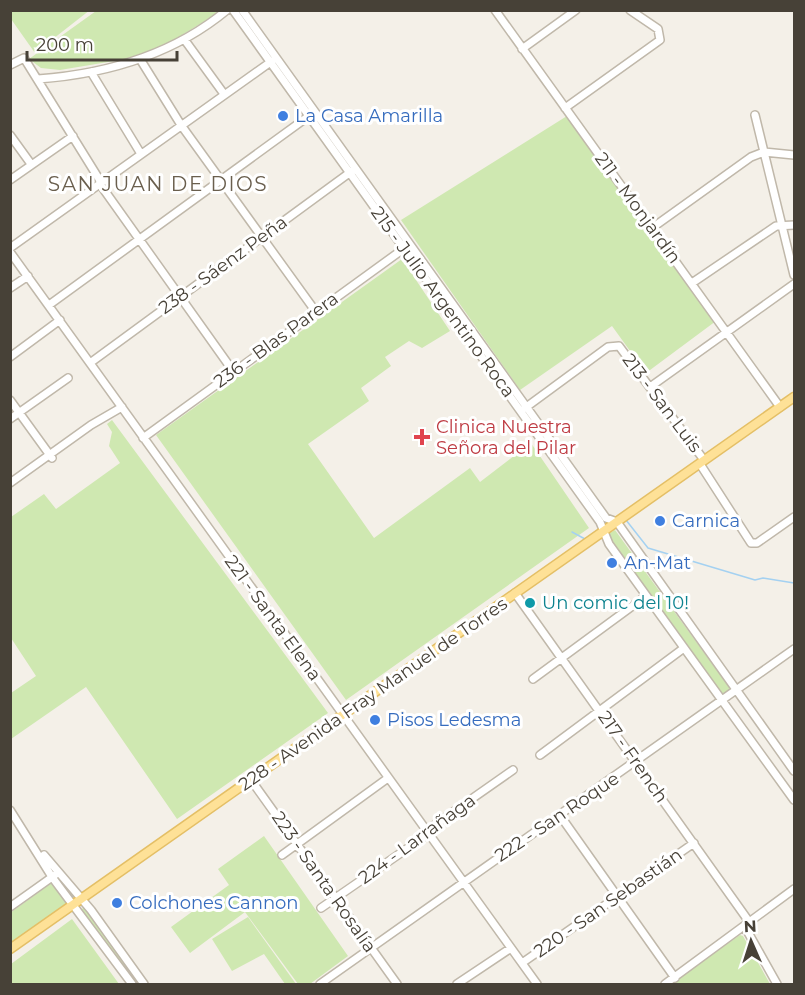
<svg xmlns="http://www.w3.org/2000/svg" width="805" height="995" viewBox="0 0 805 995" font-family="Montserrat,sans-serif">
  <rect width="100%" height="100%" fill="#f4f0e8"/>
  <!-- green -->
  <path fill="#cfe8b1" d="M90 10 35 53 11 19V11Z
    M96 11H221L166 45 132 58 60 70 41 68 29 59Z
    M567 116 716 321 646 373 612 326 520 390 401 220Z
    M402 259 450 331 422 348 409 341 385 357 391 366 361 388 369 401 308 444 374 538 470 468 480 482 531 443 589 528 346 700 156 435Z
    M112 420 328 713 177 819 86 687 11 739V693L36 676 11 638V517L44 494 56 509 120 463 109 446 112 432 107 424Z
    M615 530 729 687 730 690 723 696 720 695 609 541 608 534Z
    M264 836 348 956 310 984H298L245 912 190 953 171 927 229 885 218 869Z
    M57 879 72 900 11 943 10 913Z
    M84 907 140 984H135L81 910Z
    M248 917 296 984H285L264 954 232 971 212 939Z
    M72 919 119 984H11V964Z
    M740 935 743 936 770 984H669Z"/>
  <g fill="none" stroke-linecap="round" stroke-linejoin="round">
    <!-- stream -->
    <path stroke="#a4d1f1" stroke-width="1.5" d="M626 520 648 548 755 580 763 578 794 583
      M572 532 585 539 599 529"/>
    <defs>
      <path id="minor" d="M233 10 600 522 609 544 794 800
        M242 10 606 518 617 522 794 771
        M495 10 780 407
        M184 39 224 94
        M522 49 576 10
        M140 59 181 125 316 312
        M10 65 24 58 99 179 102 187 233 371
        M91 72 141 154
        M38 79C106 74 174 54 227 10
        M565 108 660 40 658 29 630 10
        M755 115 794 275
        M10 135 31 164
        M10 180 73 136
        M652 228 751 157 764 152 794 155
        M10 248 272 61
        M10 252 537 984
        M692 283 776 226 794 225
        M10 288 28 276
        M49 305 313 113
        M10 357 60 320
        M90 363 352 171
        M650 387 794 284
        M10 400 52 458
        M525 408 608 347 619 346 704 460
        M10 419 68 378
        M143 438 406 247
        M700 464 751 543H757L794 517
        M10 483 91 425 122 407
        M515 593 750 923
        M533 679 646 596
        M540 755 684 648
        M251 780 397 984
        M10 810 52 877 132 984
        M559 814 675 978
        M44 855 91 910 144 984
        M282 855 388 778
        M10 907 55 875
        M321 908 421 839 433 826 513 770
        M745 927 777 984
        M522 963 694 843
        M320 984 794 649
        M457 984 511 948
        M665 984 794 889"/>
      <path id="major" d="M10 949 794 397"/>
    </defs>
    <!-- minor casing -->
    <use href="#minor" stroke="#c0b8aa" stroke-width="10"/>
    <!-- major casing -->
    <use href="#major" stroke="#e4bf66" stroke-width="11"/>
    <!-- minor -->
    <use href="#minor" stroke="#fff" stroke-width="7"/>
    <!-- major -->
    <use href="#major" stroke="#fee197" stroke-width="8"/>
  </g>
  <!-- markers -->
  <g fill="#3f7fe0" stroke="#fff" stroke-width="2">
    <circle cx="283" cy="116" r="6"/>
    <circle cx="660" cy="521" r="6"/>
    <circle cx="612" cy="563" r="6"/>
    <circle cx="375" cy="720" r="6"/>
    <circle cx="117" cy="903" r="6"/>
  </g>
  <path fill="#e0444e" stroke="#fff" stroke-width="2" d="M419 428h6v6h6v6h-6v6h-6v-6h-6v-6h6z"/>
  <circle fill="#0f9aa8" stroke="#fff" stroke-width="2" cx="530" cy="603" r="6"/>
  <g text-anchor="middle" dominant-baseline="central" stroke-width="6" stroke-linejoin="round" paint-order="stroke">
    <!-- shop labels -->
    <g font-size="18" fill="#366cbe" stroke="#fff" text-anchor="start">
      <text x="295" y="116">La Casa Amarilla</text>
      <text x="672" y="521">Carnica</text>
      <text x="624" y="563">An-Mat</text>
      <text x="387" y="720">Pisos Ledesma</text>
      <text x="129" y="903">Colchones Cannon</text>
    </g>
    <!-- street labels -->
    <g font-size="18" fill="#474137" stroke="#fff">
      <text transform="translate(638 208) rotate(54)">211 - Monjardín</text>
      <text transform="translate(223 265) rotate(-36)">238 - Sáenz Peña</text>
      <text transform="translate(443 302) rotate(54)">215 - Julio Argentino Roca</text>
      <text transform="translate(276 340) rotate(-36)">236 - Blas Parera</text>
      <text transform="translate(662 403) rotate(53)">213 - San Luis</text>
      <text transform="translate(273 618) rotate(54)">221 - Santa Elena</text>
      <text transform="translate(373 694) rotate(-35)">228 - Avenida Fray Manuel de Torres</text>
      <text transform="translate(633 757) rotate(55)">217 - French</text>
      <text transform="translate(557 817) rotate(-34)">222 - San Roque</text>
      <text transform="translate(417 839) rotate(-36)">224 - Larrañaga</text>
      <text transform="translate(324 882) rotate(55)">223 - Santa Rosalía</text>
      <text transform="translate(608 903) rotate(-35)">220 - San Sebastián</text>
    </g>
    <!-- health labels -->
    <g font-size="18" fill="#be3a42" stroke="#fff" text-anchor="start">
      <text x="436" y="427">Clinica Nuestra<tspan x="436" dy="21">Señora del Pilar</tspan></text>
    </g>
    <!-- culture labels -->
    <g font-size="18" fill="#0d838f" stroke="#fff" text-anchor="start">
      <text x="542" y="603">Un comic del 10!</text>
    </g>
    <!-- neighbourhood labels -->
    <g font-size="20" letter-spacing="1.5" fill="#6a5f4e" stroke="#fff">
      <text x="158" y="184">SAN JUAN DE DIOS</text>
    </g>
  </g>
  <!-- border -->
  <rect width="805" height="995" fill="none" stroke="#474137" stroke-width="24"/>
  <!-- north arrow -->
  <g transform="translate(751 941) rotate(357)" stroke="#ffffff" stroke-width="4.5" paint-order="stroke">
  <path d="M0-4.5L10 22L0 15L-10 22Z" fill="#474137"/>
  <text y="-9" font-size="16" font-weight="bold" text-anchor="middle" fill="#474137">N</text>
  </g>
  <!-- scale -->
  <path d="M27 51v9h150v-9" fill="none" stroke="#474137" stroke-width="3"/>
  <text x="36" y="51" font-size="18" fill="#474137" stroke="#ffffff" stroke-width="4.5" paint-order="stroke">200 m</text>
</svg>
